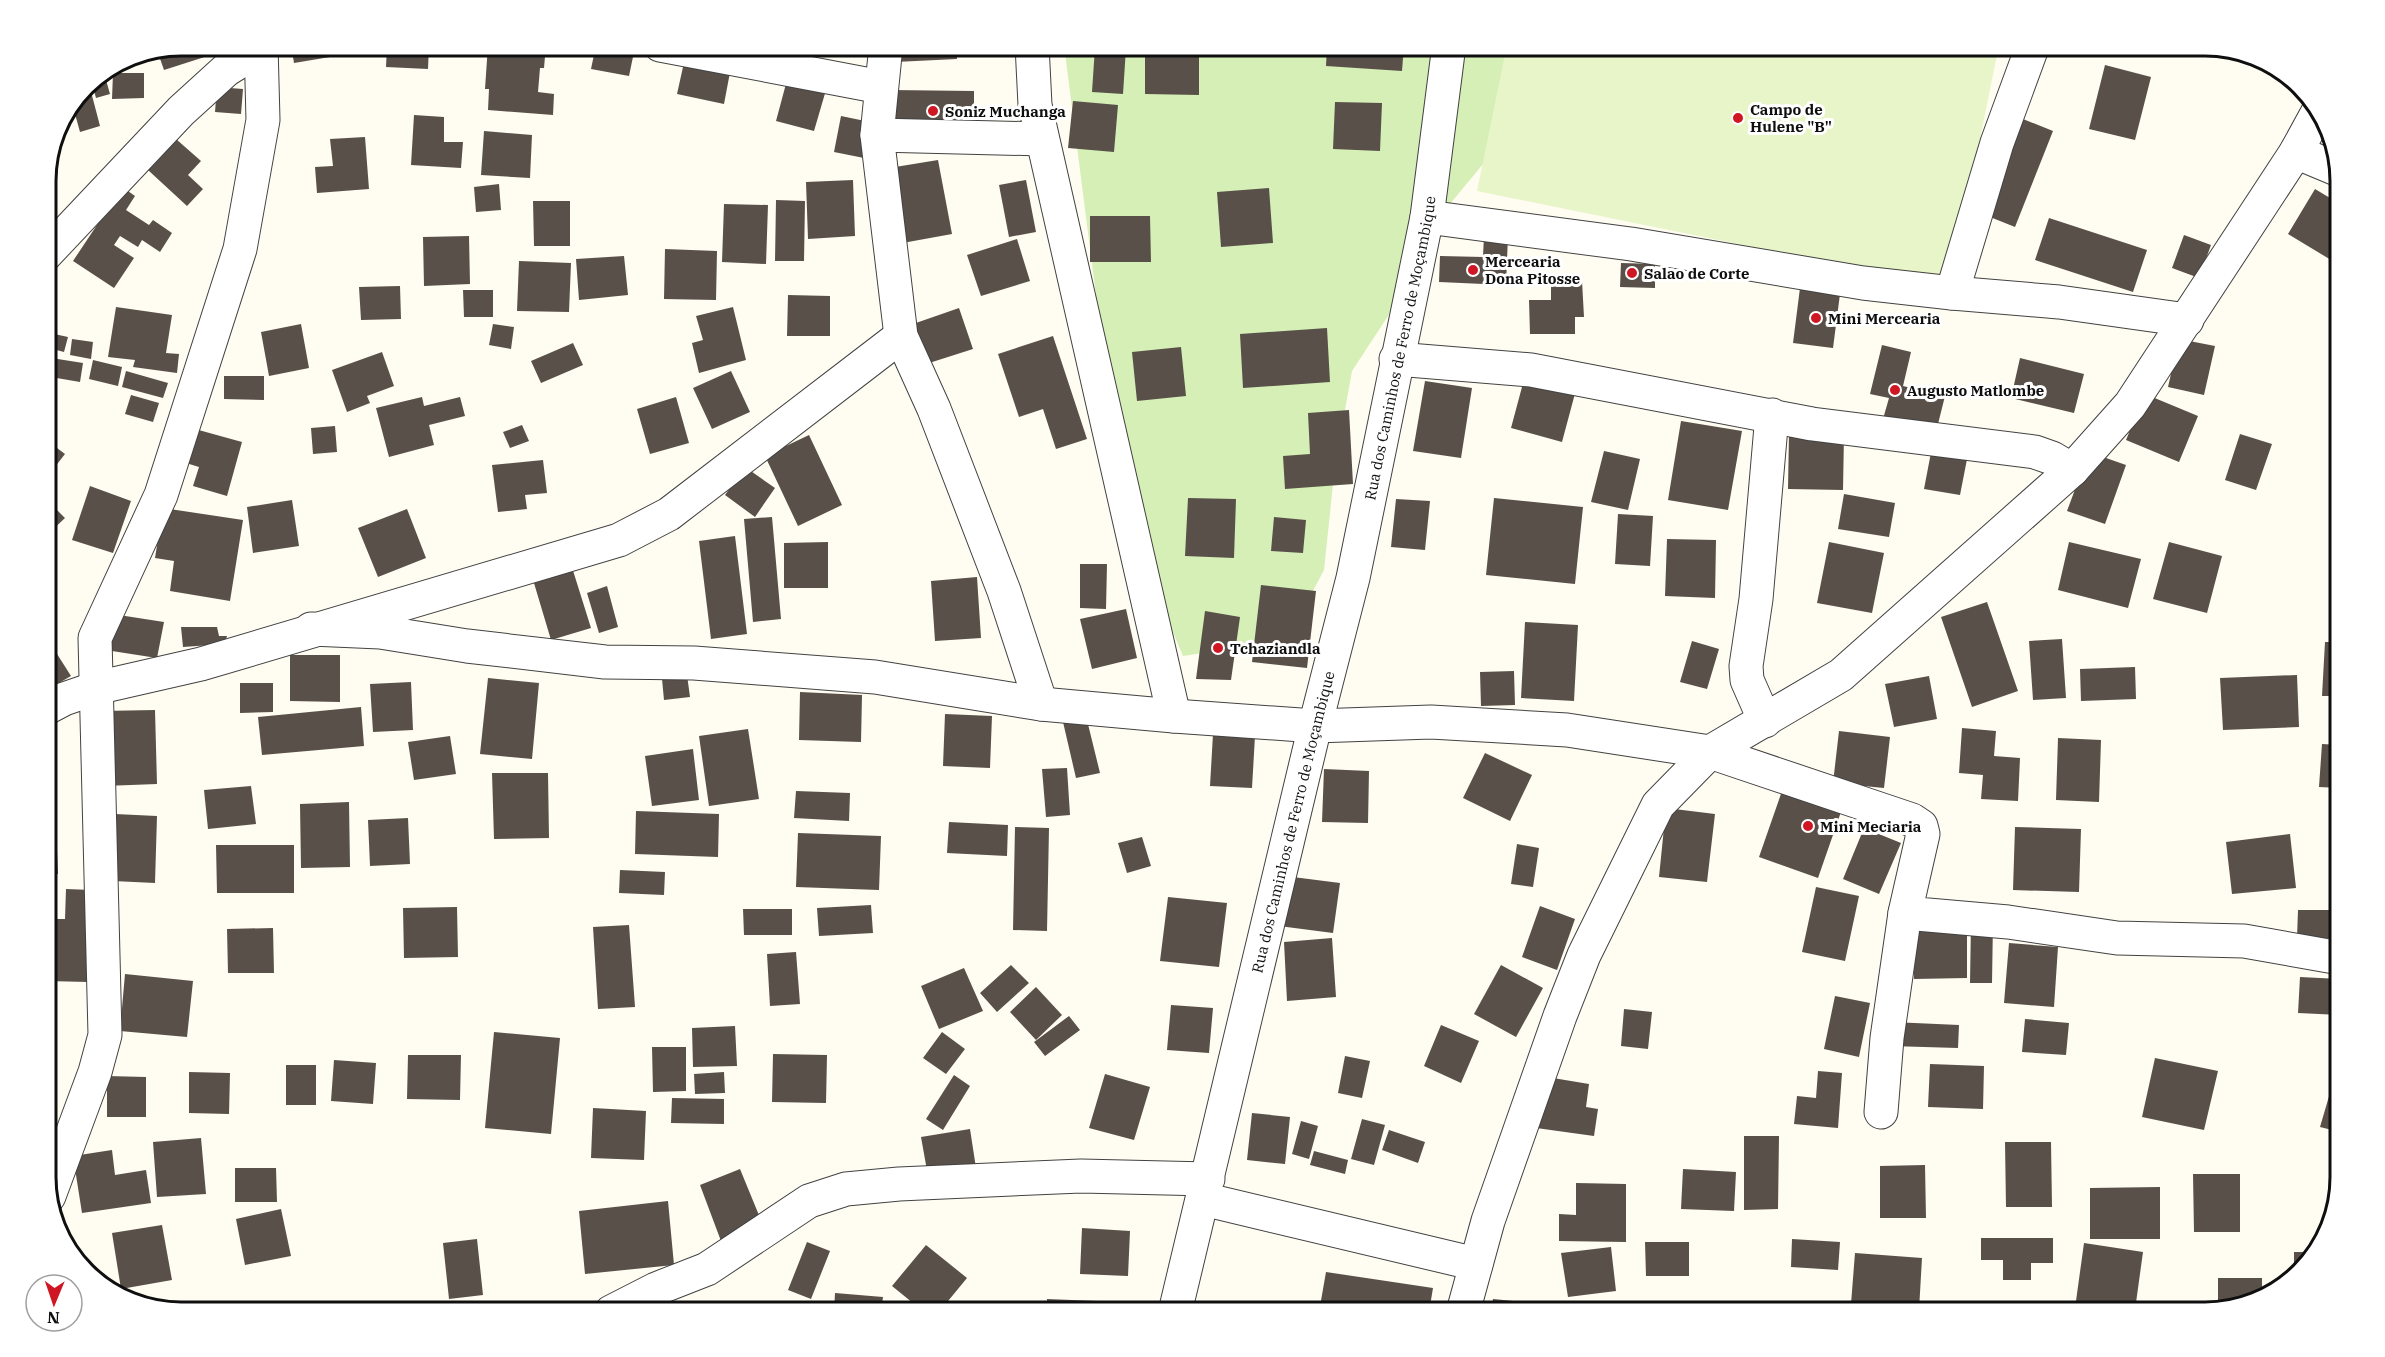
<svg xmlns="http://www.w3.org/2000/svg" width="2385" height="1357" viewBox="0 0 2385 1357" font-family="'IBM Plex Serif',serif">
  <rect width="100%" height="100%" fill="#fffcf1"/>
  <!-- green -->
  <path fill="#d5efb6" d="M1064 45H1545L1512 129 1416 245 1388 316 1352 371 1335 465 1324 570 1287 640 1183 656 1159 599 1108 389Z"/>
  <!-- pitch -->
  <path fill="#e7f5c9" d="M1507 45H1999L1950 287 1477 191Z"/>
  <!-- building -->
  <path fill="#59504a" d="M180 45H211L214 54 164 70 157 50Z
    M291 45H347L348 54 294 63Z
    M387 45H429L428 69 386 67Z
    M488 45H546L544 68H540L538 92 554 94 553 115 488 110 489 89H485Z
    M596 45 634 52 629 76 591 69Z
    M743 45H787L786 55Z
    M806 45H857V48L807 52Z
    M894 45H956L957 59 895 62Z
    M1145 45H1199V95L1145 94Z
    M1327 45H1404L1402 71 1326 66Z
    M2152 45H2205L2218 48V57L2151 55Z
    M1095 47 1126 48 1123 94 1092 92Z
    M685 58 731 67 724 104 677 94Z
    M2105 65 2151 77 2135 140 2089 129Z
    M104 73 110 94 96 98 91 80Z
    M113 73H144V98L112 99Z
    M787 80 826 90 814 131 776 121Z
    M89 84 100 126 80 132 72 103 84 86Z
    M217 87 243 89 241 114 215 112Z
    M891 90 974 91V132L891 131Z
    M1073 101 1118 105 1114 152 1068 148Z
    M1335 102 1382 103 1380 151 1333 149Z
    M414 115 444 117V142H463L461 168 411 165Z
    M841 116 870 122 864 158 834 152Z
    M2023 119 2053 131 2015 227 1985 215Z
    M484 131 532 135 530 178 481 175Z
    M365 137 369 189 317 193 315 167 333 166 330 139Z
    M176 139 201 161 188 175 203 189 187 206 148 170Z
    M53 142 54 155 49 156 52 146Z
    M938 160 952 234 897 244 883 169Z
    M853 180 855 236 808 239 806 182Z
    M1026 180 1036 232 1009 237 999 185Z
    M115 182 135 196 126 210 149 225 153 220 172 233 160 252 142 240 138 247 120 236 114 245 134 258 114 288 73 261 99 222 95 219Z
    M499 184 501 210 476 212 474 187Z
    M1269 188 1273 243 1221 247 1217 192Z
    M2315 189 2340 204V256L2336 263 2288 234Z
    M776 200 805 201 804 261H775Z
    M533 201H570V246H534Z
    M724 204 768 205 766 264 722 262Z
    M1090 216H1150L1151 262H1090Z
    M2049 218 2147 250 2133 292 2035 260Z
    M1484 235 1508 236 1506 285 1439 282 1440 256 1483 257Z
    M2184 235 2211 245 2199 278 2172 268Z
    M469 236 470 284 424 286 423 237Z
    M1017 239 1030 281 981 296 967 255Z
    M665 249 717 251 716 300 664 299Z
    M624 256 628 295 579 300 576 259Z
    M519 261 571 263 569 312 517 311Z
    M1621 263 1655 264V288L1620 287Z
    M1582 281 1584 317H1575V334H1530L1529 300H1551V282Z
    M400 286 401 319 361 320 359 287Z
    M1800 288 1840 294 1833 348 1793 343Z
    M463 290H493V317H464Z
    M788 295 830 296V336H787Z
    M116 307 172 315 166 353 179 354 177 373 133 367 135 360 108 357Z
    M733 307 746 360 699 373 692 343 703 340 696 316Z
    M959 308 973 349 926 364 913 324Z
    M301 324 309 368 269 376 261 332Z
    M493 324 514 327 511 349 489 345Z
    M1327 328 1330 382 1243 388 1240 334Z
    M45 332 68 337 64 352 45 347Z
    M1053 336 1087 439 1056 449 1043 409 1019 417 998 354Z
    M72 339 93 342 91 359 70 355Z
    M2179 339 2215 346 2204 395 2168 387Z
    M573 343 583 365 541 383 531 361Z
    M1882 345 1911 352 1903 386 1945 396 1936 432 1883 419 1889 398 1870 394Z
    M1181 347 1186 396 1137 401 1132 352Z
    M382 352 394 386 367 396 370 403 347 412 332 370Z
    M45 357 83 363 80 382 45 376Z
    M2020 358 2084 374 2074 413 2011 398Z
    M93 360 122 367 118 386 89 379Z
    M126 371 168 383 163 398 122 387Z
    M731 371 750 412 712 429 693 388Z
    M1526 372 1577 386 1562 442 1511 428Z
    M224 376H264V400L224 399Z
    M1425 381 1472 388 1461 458 1413 451Z
    M2145 394 2198 416 2179 462 2126 440Z
    M131 395 159 403 153 422 125 414Z
    M422 397 424 406 460 397 465 416 429 425 434 445 389 457 376 408Z
    M676 397 689 443 650 454 637 409Z
    M1349 410 1353 484 1285 489 1283 456 1310 454 1308 413Z
    M1681 421 1742 431 1728 510 1668 500Z
    M522 425 529 441 510 448 503 432Z
    M335 426 337 452 313 454 311 428Z
    M195 429 242 442 227 496 193 486 199 467 186 463Z
    M1789 433 1844 434 1843 490 1788 489Z
    M2240 434 2272 444 2256 490 2225 480Z
    M809 435 842 505 798 526 765 456Z
    M45 439 65 454 51 472 45 467Z
    M1933 442 1969 449 1960 495 1924 489Z
    M1604 451 1640 459 1628 510 1591 502Z
    M2089 452 2126 465 2105 524 2067 511Z
    M543 460 547 493 525 495 527 509 498 512 492 465Z
    M745 467 775 488 755 517 725 495Z
    M90 486 131 501 113 553 72 540Z
    M1844 494 1895 503 1889 537 1838 529Z
    M1188 498 1236 499 1234 558 1185 556Z
    M1494 498 1583 507 1575 584 1486 575Z
    M1396 499 1430 501 1425 550 1391 547Z
    M292 500 299 546 253 553 247 507Z
    M50 503 65 518 45 537V507Z
    M163 508 243 520 230 601 170 591 174 561 155 558Z
    M407 509 426 558 378 577 358 528Z
    M1618 514 1653 516 1650 566 1615 564Z
    M772 517 781 619 753 622 744 519Z
    M1274 517 1306 520 1303 553 1271 551Z
    M735 536 747 634 711 639 699 541Z
    M1667 539 1716 540 1715 598 1665 596Z
    M828 542V588H784V543Z
    M1829 542 1884 553 1872 613 1817 603Z
    M2069 542 2141 559 2128 608 2058 590Z
    M2169 542 2222 556 2207 613 2153 599Z
    M570 561 591 628 551 640 531 573Z
    M1080 564H1107L1106 609 1080 608Z
    M977 577 981 638 935 641 931 581Z
    M1261 585 1316 591 1307 668 1252 662Z
    M607 586 618 627 599 633 587 593Z
    M1987 602 2018 691 1972 707 1941 617Z
    M1126 609 1137 658 1092 669 1080 619Z
    M1205 611 1240 617 1231 680 1196 679Z
    M106 613 164 622 157 658 99 649Z
    M1525 622 1578 625 1574 701 1521 698Z
    M181 627H217L219 636H227L225 644 183 647Z
    M2062 639 2066 698 2033 700 2029 641Z
    M1692 641 1719 649 1707 689 1680 682Z
    M2325 642H2340V696H2322Z
    M52 646 71 676 45 691V650Z
    M290 655H340V702L290 701Z
    M2135 667 2136 699 2081 701 2080 669Z
    M1514 671 1515 705 1481 706 1480 672Z
    M687 675 690 697 664 700 662 679Z
    M2297 675 2299 727 2223 730 2220 678Z
    M1929 676 1937 719 1894 727 1885 684Z
    M488 678 539 683 532 759 480 754Z
    M411 682 413 730 373 732 370 684Z
    M240 683H273V712L240 713Z
    M800 692 862 695 861 742 799 740Z
    M361 707 364 746 262 755 258 717Z
    M155 710 157 784 104 786 102 711Z
    M945 714 992 716 990 768 943 766Z
    M1086 716 1100 773 1076 778 1063 722Z
    M1962 728 1996 731 1994 756 2020 758 2018 801 1981 799 1983 775 1959 773Z
    M748 729 759 799 709 806 699 736Z
    M1839 731 1890 737 1884 788 1833 783Z
    M1213 734 1255 736 1252 788 1210 786Z
    M450 736 456 774 414 780 408 742Z
    M2058 738 2101 740 2099 802 2056 800Z
    M2322 744 2340 745V788L2319 787Z
    M693 749 699 800 652 806 645 756Z
    M1485 753 1532 775 1510 821 1463 798Z
    M1067 768 1070 815 1046 817 1042 769Z
    M1324 769 1369 771 1368 823 1322 822Z
    M492 773H548L549 838 494 839Z
    M251 786 256 824 208 829 204 790Z
    M1783 788 1842 809 1818 878 1759 857Z
    M796 791 850 793 849 821 794 818Z
    M349 802 350 867 301 868 300 804Z
    M1666 808 1715 814 1707 882 1659 877Z
    M636 811 719 814 718 857 635 854Z
    M115 814 157 816 155 883 113 881Z
    M408 818 410 864 370 866 368 820Z
    M949 822 1008 825 1007 856 947 853Z
    M1015 827 1049 828 1047 931 1013 930Z
    M2015 827 2081 829 2079 892 2013 890Z
    M1864 828 1901 843 1879 894 1843 879Z
    M798 833 881 836 879 890 796 887Z
    M2290 834 2296 888 2232 894 2226 842Z
    M1142 837 1151 866 1127 873 1118 843Z
    M1517 844 1539 848 1533 887 1511 884Z
    M216 845H294V893H217Z
    M45 850H57L58 874H45Z
    M620 870 665 872 664 895 619 893Z
    M1285 876 1340 883 1333 933 1279 926Z
    M1816 887 1859 896 1845 961 1802 952Z
    M66 889 92 890 88 982 47 981 45 919H65Z
    M1168 897 1227 903 1219 967 1160 961Z
    M871 905 873 933 819 936 817 908Z
    M1540 906 1575 919 1557 970 1522 957Z
    M457 907 458 957 404 958 403 908Z
    M743 909H792V935H744Z
    M2298 910H2335L2334 938H2297Z
    M1971 921H1993L1992 983H1970Z
    M629 925 635 1007 598 1009 593 927Z
    M1914 926H1967V978L1914 979Z
    M273 928 274 973H228L227 929Z
    M1332 938 1336 997 1287 1001 1284 942Z
    M2009 943 2058 947 2054 1007 2004 1003Z
    M796 952 800 1004 770 1006 767 954Z
    M1011 965 1029 983 997 1012 980 993Z
    M1501 965 1543 988 1516 1037 1474 1014Z
    M964 968 983 1011 939 1029 921 986Z
    M125 974 193 981 187 1037 120 1031Z
    M2300 977 2340 979V1015L2298 1013Z
    M1036 987 1062 1015 1036 1040 1010 1012Z
    M1835 996 1870 1003 1859 1057 1824 1049Z
    M1171 1005 1213 1008 1209 1053 1167 1050Z
    M1624 1009 1652 1012 1648 1049 1621 1046Z
    M1069 1016 1080 1030 1045 1056 1034 1042Z
    M2025 1019 2069 1023 2066 1055 2022 1052Z
    M1892 1022 1959 1025 1958 1048 1890 1046Z
    M1441 1025 1479 1041 1461 1083 1424 1066Z
    M735 1026 737 1066 693 1067 692 1028Z
    M494 1032 560 1038 551 1134 485 1128Z
    M942 1032 965 1049 946 1074 923 1058Z
    M652 1047H686V1091L653 1092Z
    M773 1054 827 1055 826 1103 772 1102Z
    M408 1055H461L460 1100 407 1099Z
    M1345 1056 1370 1061 1362 1098 1338 1093Z
    M2155 1058 2218 1071 2204 1130 2142 1117Z
    M334 1060 376 1063 373 1104 331 1101Z
    M1930 1064 1984 1066 1983 1109 1928 1107Z
    M286 1065H316V1105H286Z
    M2337 1069 2340 1070V1132L2320 1127Z
    M1818 1071 1842 1073 1838 1128 1794 1124 1797 1096 1816 1098Z
    M189 1072 230 1073 229 1114 189 1113Z
    M724 1072 725 1093 695 1094 694 1074Z
    M1105 1074 1150 1087 1134 1140 1089 1128Z
    M954 1075 970 1086 943 1130 926 1119Z
    M107 1076 146 1077V1117H107Z
    M1547 1077 1589 1084 1586 1107 1598 1109 1594 1136 1529 1127Z
    M672 1098 724 1099V1124L671 1123Z
    M593 1108 646 1111 644 1160 591 1158Z
    M1252 1113 1290 1117 1285 1164 1247 1160Z
    M1362 1119 1385 1125 1374 1165 1351 1159Z
    M1301 1121 1318 1126 1309 1159 1292 1154Z
    M970 1129 976 1168 928 1176 921 1137Z
    M1389 1130 1425 1142 1418 1163 1382 1150Z
    M1744 1136H1779L1778 1209 1744 1210Z
    M201 1138 206 1194 157 1197 153 1142Z
    M2005 1142H2051L2052 1207H2006Z
    M112 1150 115 1175 146 1170 151 1203 82 1213 73 1156Z
    M1314 1151 1348 1160 1345 1174 1310 1165Z
    M1925 1165 1926 1218H1880V1166Z
    M235 1168H276L277 1202H235Z
    M740 1169 763 1225 721 1241 700 1185Z
    M1683 1169 1736 1172 1734 1211 1681 1209Z
    M2193 1174H2240V1232H2194Z
    M1576 1183 1626 1184V1242L1559 1241V1214L1576 1215Z
    M2160 1187V1239H2090V1188Z
    M668 1201 674 1265 585 1274 579 1211Z
    M281 1209 291 1256 245 1265 236 1219Z
    M162 1225 172 1280 121 1289 112 1233Z
    M1082 1228 1130 1231 1128 1276 1080 1274Z
    M1981 1238H2053V1263H2031V1280H2003V1260H1981Z
    M477 1239 483 1295 449 1299 443 1243Z
    M1792 1239 1840 1242 1838 1270 1791 1267Z
    M807 1242 830 1251 811 1299 788 1290Z
    M1645 1242H1689V1276H1646Z
    M2084 1243 2143 1252 2135 1310 2076 1301Z
    M926 1245 967 1278 939 1312H924L892 1286Z
    M1611 1247 1616 1291 1568 1297 1561 1253Z
    M2294 1252H2314L2294 1272Z
    M1855 1253 1922 1258 1919 1310 1851 1304Z
    M1326 1272 1433 1288 1429 1312H1319Z
    M2218 1278H2262V1297L2218 1308Z
    M835 1293 883 1297 881 1312H834Z
    M1047 1299 1097 1301V1312H1047Z
    M1493 1299 1542 1304 1541 1312H1491Z
    M765 1308 766 1312H747V1311Z"/>
  <g fill="none" stroke-linecap="round" stroke-linejoin="round">
    <defs>
      <g id="minor">
        <path d="M660 45 881 87"/>
        <path d="M886 45 877 135 901 336 934 409 1004 591 1041 704"/>
        <path d="M1032 45 1035 105 1174 716"/>
        <path d="M877 135 1042 139"/>
        <path d="M2296 152 2339 170"/>
        <path d="M1427 217 1631 244 1863 283 1952 293 1997 143 2033 45"/>
        <path d="M45 255 181 111 226 70 260 49"/>
        <path d="M1952 293 2059 302 2187 320"/>
        <path d="M1396 359 1531 370 1812 424 2035 452 2052 458 2072 470"/>
        <path d="M311 629 380 632 467 646 605 662 694 663 875 677 1041 704 1174 716 1315 726 1431 722 1567 730 1710 752 1912 820 1921 826 1923 834 1905 913 2008 922 2117 938 2244 941 2340 958"/>
        <path d="M45 709 64 699 96 688 201 664 619 540 669 514 901 336"/>
        <path d="M1765 721 1747 680 1746 666 1756 599 1772 415"/>
        <path d="M1881 1112 1887 1038 1905 913"/>
        <path d="M49 1196 95 1072 105 1035 95 638 161 495 240 249 263 120 261 45"/>
        <path d="M1203 1199 1476 1264"/>
        <path d="M611 1312 656 1289 707 1269 809 1201 846 1189 899 1184 1081 1176 1208 1179"/>
        <path id="s1" d="M1175 1312 1315 726 1353 578 1427 217 1449 45"/>
        <path d="M1463 1312 1488 1221 1560 1016 1584 955 1658 805 1710 752 1841 675 2072 470 2130 405 2296 152 2319 110"/>
      </g>
    </defs>
    <!-- minor casing -->
    <use href="#minor" stroke="#424242" stroke-width="35"/>
    <!-- minor -->
    <use href="#minor" stroke="#fff" stroke-width="33"/>
  </g>
  <!-- markers -->
  <g fill="#cf1724" stroke="#fff" stroke-width="2">
    <circle cx="933" cy="111" r="6"/>
    <circle cx="1738" cy="118" r="6"/>
    <circle cx="1473" cy="270" r="6"/>
    <circle cx="1632" cy="273" r="6"/>
    <circle cx="1816" cy="318" r="6"/>
    <circle cx="1895" cy="390" r="6"/>
    <circle cx="1218" cy="648" r="6"/>
    <circle cx="1808" cy="826" r="6"/>
  </g>
  <g text-anchor="middle" dominant-baseline="central" stroke-width="6" stroke-linejoin="round" paint-order="stroke">
    <!-- poi labels -->
    <g font-size="15" font-weight="bold" fill="#0f0f0f" stroke="#fff" text-anchor="start">
      <text x="1750" y="109">Campo de<tspan x="1750" dy="17">Hulene "B"</tspan></text>
      <text x="945" y="111">Soniz Muchanga</text>
      <text x="1485" y="261">Mercearia<tspan x="1485" dy="17">Dona Pitosse</tspan></text>
      <text x="1644" y="273">Salao de Corte</text>
      <text x="1828" y="318">Mini Mercearia</text>
      <text x="1907" y="390">Augusto Matlombe</text>
      <text x="1230" y="648">Tchaziandla</text>
      <text x="1820" y="826">Mini Meciaria</text>
    </g>
    <!-- street labels -->
    <g font-size="15" fill="#0f0f0f" stroke="#fff">
      <text stroke="none"><textPath href="#s1" startOffset="990">Rua dos Caminhos de Ferro de Moçambique</textPath></text>
      <text stroke="none"><textPath href="#s1" startOffset="504">Rua dos Caminhos de Ferro de Moçambique</textPath></text>
    </g>
  </g>
  <!-- crop -->
  <path d="M0 0H2385V1357H0ZM181 56H2205A125 125 0 0 1 2330 181V1177A125 125 0 0 1 2205 1302H181A125 125 0 0 1 56 1177V181A125 125 0 0 1 181 56Z" fill="#fff" fill-rule="evenodd"/>
  <path fill="none" stroke="#0f0f0f" stroke-width="3" d="M181 56H2205A125 125 0 0 1 2330 181V1177A125 125 0 0 1 2205 1302H181A125 125 0 0 1 56 1177V181A125 125 0 0 1 181 56Z"/>
  <!-- north arrow -->
  <g transform="translate(54 1303) rotate(182)"><circle r="28" fill="#ffffff" stroke="#9f9f9f" stroke-width="1.5"/>
  <path d="M0-4.5L10 22L0 15L-10 22Z" fill="#cf1724"/>
  <text y="-9" font-size="16" font-weight="bold" text-anchor="middle" fill="#0f0f0f">N</text>
  </g>
</svg>
